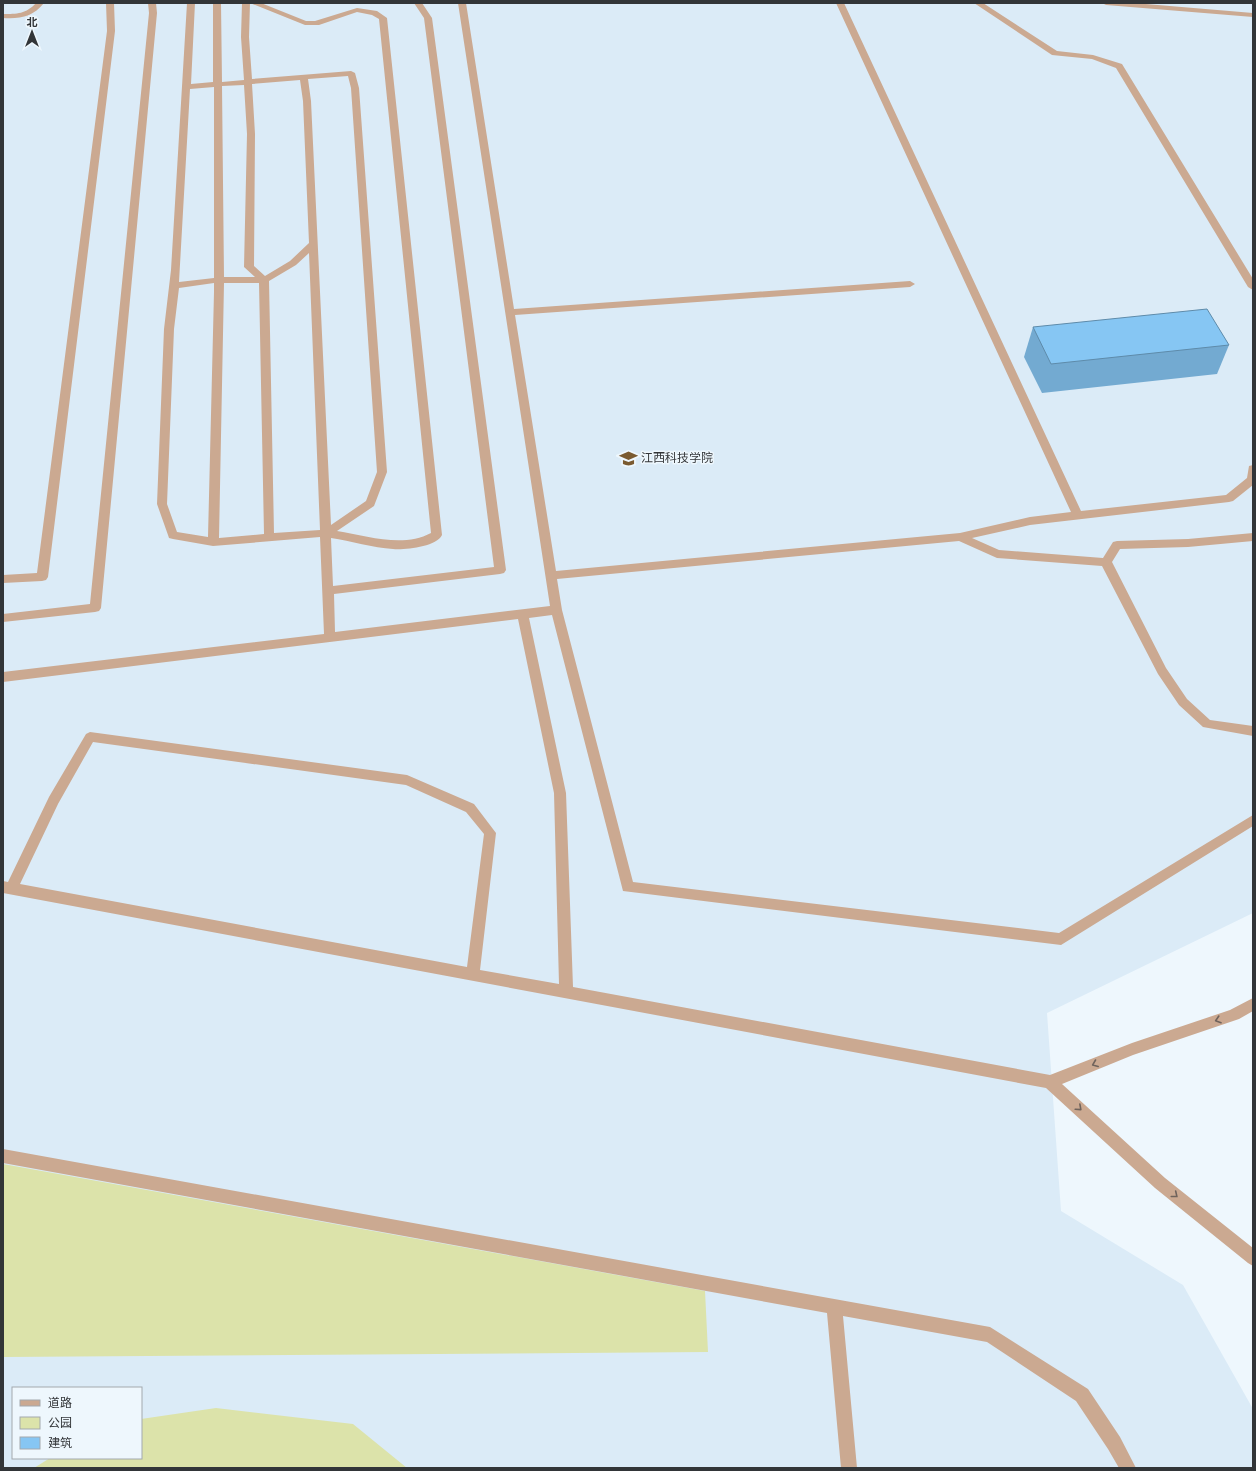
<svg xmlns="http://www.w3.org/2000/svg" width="1256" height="1471" viewBox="0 0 1256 1471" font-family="Raleway,'Noto Sans SC',sans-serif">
  <rect width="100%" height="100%" fill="#eef7fd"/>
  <!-- built -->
  <path fill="#dbebf7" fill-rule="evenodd" d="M3 3H1253V913L1047 1013 1061 1211 1183 1285 1253 1409V1468H3ZM13 1388H141V1458H13Z"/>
  <!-- green -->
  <path fill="#dce3aa" d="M3 1164 705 1291 708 1352 3 1357Z
    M216 1408 353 1424 407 1468H34L50 1458H141V1419Z"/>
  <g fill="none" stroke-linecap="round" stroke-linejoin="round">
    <!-- minor -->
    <path fill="#cba991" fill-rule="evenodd" d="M36 3H44C33 17 20 19 3 18V14C17 14 26 14 36 3Z
      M106 3H114L115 31 48 577 46 580 42 581 3 583V575L37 573 107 31Z
      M148 3H156L157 13 101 608 99 611 95 612 3 622V614L90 604 149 13Z
      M187 3H195L191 84 213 82V3H221L222 82 244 80 241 37 242 3H250L249 37 252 79 351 71 355 73 359 88 387 472 374 506 337 531C367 536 403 548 431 533L379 19 372 15 357 12 319 25H305L250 3H261L306 21H315L357 8 377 11 387 18 442 535C436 547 405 550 393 549 373 548 351 541 331 538L333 586 494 567 424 18 414 3H422L432 18 506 570 504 573 500 574 334 594 335 632 550 606 458 3H466L514 309 910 281 915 284 910 287 515 315 556 571 960 533 1030 517 1071 512 836 3H844L1081 511 1226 495 1247 478 1249 466 1253 465V485L1233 501 1229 502 1030 525 972 538 999 550 1103 558 1113 542 1117 541 1188 539 1253 533V541L1188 547 1120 549 1112 562 1166 668 1187 699 1210 720 1253 726V736L1203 727 1179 705 1158 674 1102 566 997 558 959 541 557 579 562 610 633 882 1059 933 1253 815V826L1061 945 623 891 552 615 529 618 566 793 573 987 1050 1075 1132 1043 1230 1010 1253 998V1011L1239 1019 1133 1055 1062 1084 1165 1178 1253 1248V1266L1248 1263 1155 1188 1046 1088 3 893V881L8 882 49 797 86 734 90 732 407 775 474 804 496 833 480 970 559 984 554 793 518 619 3 682V672L324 634 320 537 213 546 173 539 169 538 168 535 157 504 164 329 171 270ZM348 76 351 88 377 472 366 501 331 525 311 101 308 79ZM300 80 303 101 309 243 290 261 265 276 254 266 255 134 252 84ZM244 85 247 134 244 267 255 277H224L222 86ZM214 87V278L179 282 190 89ZM309 253 320 530 274 533 269 281 296 265ZM214 283V292L208 537 177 532 167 504 174 329 179 288ZM224 283H259L264 534 219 538ZM93 742 406 785 466 812 484 834 467 967 20 884 58 804Z
      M974 3H983L1057 51 1093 55 1122 64 1253 279V290L1248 287 1116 68 1092 59 1052 55Z
      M1102 3H1134L1253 13V17L1106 5Z
      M3 1149 990 1327 1088 1389 1120 1437 1136 1468H1119L1108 1449 1076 1401 987 1342 843 1316 857 1468H841L827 1313 3 1163Z"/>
  </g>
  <!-- wall -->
  <path fill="#73aad1" d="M1033 327 1229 345 1217 374 1042 393 1024 357Z"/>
  <!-- building -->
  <path fill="#86c6f3" stroke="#5e8baa" d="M1207 309 1229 345 1051 364 1033 327Z"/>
  <!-- one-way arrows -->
  <defs><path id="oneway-chevron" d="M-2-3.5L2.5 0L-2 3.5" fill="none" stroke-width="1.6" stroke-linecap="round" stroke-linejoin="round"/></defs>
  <g stroke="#6f635c">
    <use href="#oneway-chevron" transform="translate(1218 1020) rotate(162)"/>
    <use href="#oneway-chevron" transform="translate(1095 1064) rotate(158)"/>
    <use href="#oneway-chevron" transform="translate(1079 1108) rotate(42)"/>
    <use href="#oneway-chevron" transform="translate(1175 1195) rotate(39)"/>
  </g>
  <!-- icons -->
  <defs>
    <symbol id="university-bare" viewBox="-9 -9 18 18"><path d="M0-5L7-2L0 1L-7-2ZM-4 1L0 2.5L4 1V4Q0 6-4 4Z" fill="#7a5a30" stroke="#eef7fd" stroke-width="2.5" paint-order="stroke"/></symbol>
  </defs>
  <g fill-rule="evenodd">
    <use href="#university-bare" x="616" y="446" width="25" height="25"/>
  </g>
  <g text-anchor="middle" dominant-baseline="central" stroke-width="3" stroke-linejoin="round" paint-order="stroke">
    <!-- poi labels -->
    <g font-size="12" fill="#323538" stroke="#eef7fd" text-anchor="start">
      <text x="641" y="458">江西科技学院</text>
    </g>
  </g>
  <!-- border -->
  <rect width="1256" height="1471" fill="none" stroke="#323538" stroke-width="8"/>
  <!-- legend -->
  <rect x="12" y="1387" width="130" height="72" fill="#eef7fd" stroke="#a3a9ae"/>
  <rect x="20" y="1400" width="20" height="6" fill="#cba991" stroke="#a3a9ae"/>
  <text x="48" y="1407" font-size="12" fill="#323538">道路</text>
  <rect x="20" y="1417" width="20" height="12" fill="#dce3aa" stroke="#a3a9ae"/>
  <text x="48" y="1427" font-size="12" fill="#323538">公园</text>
  <rect x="20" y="1437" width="20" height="12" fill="#86c6f3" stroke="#a3a9ae"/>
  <text x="48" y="1447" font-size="12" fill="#323538">建筑</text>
  <!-- north arrow -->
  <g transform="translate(32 32)" stroke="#eef7fd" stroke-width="3" paint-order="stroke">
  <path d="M0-3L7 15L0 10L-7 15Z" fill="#323538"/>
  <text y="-6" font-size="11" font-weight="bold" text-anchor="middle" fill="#323538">北</text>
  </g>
</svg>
